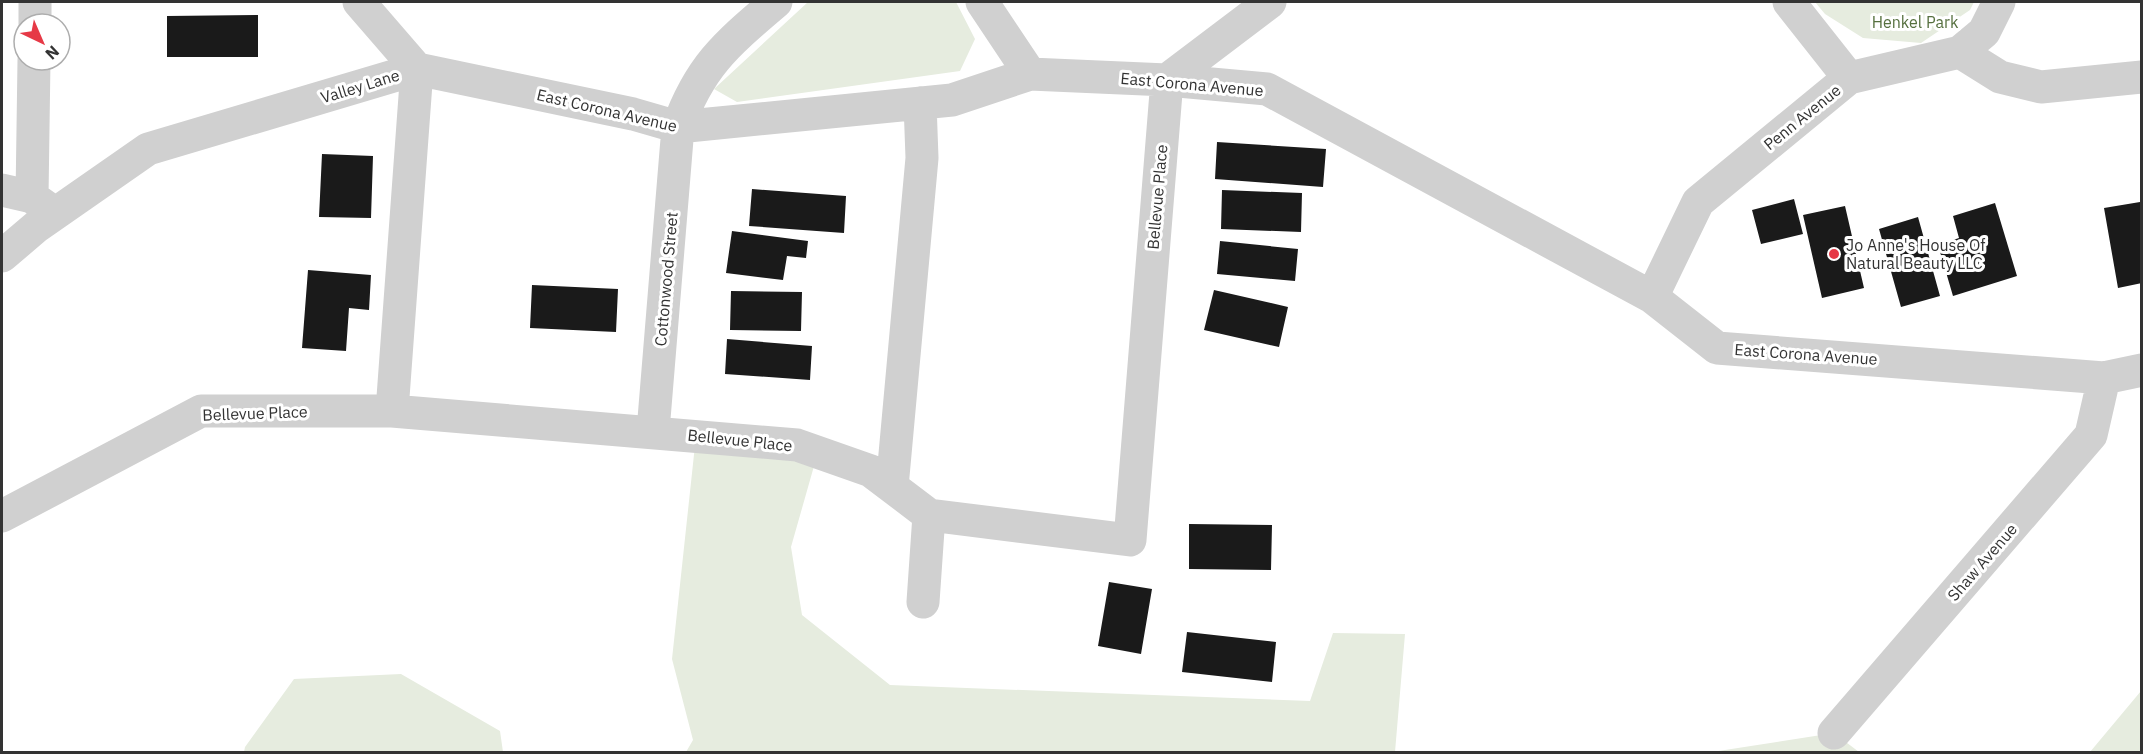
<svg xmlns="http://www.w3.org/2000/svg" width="2143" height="754" viewBox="0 0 2143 754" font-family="'IBM Plex Sans',sans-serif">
  <rect width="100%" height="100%" fill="#fff"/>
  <!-- green -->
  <path fill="#e6ecdf" d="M808 2H956L975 39 960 71 737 102 714 89Z
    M1815 2H1974L1970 10 1921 43 1863 38 1825 14Z
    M696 436 818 452 791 547 802 615 890 685 1310 701 1333 633 1405 634 1395 752H686L693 740 672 659Z
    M401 674 500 731 503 752H244L245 747 294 679Z
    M2141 691V752H2090Z
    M1834 733 1859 752H1712Z"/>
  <!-- building -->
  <path fill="#1a1a1a" d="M258 15V57H167V16Z
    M1217 142 1326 149 1323 187 1215 179Z
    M322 154 373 156 371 218 319 217Z
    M752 189 846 196 844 233 749 226Z
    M1222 190 1302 193 1301 232 1221 229Z
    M1794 199 1803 234 1761 244 1752 210Z
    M2140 202 2142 283 2118 288 2104 208Z
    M1995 203 2017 276 1953 296 1938 245 1959 238 1953 216Z
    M1845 206 1864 288 1822 298 1803 215Z
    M1918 217 1940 296 1901 307 1879 229Z
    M732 231 808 241 806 258 787 256 783 280 726 273Z
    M1220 241 1298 249 1295 281 1217 274Z
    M308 270 371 275 369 310 349 308 346 351 302 348Z
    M532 285 618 289 616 332 530 328Z
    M1214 290 1288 307 1279 347 1204 330Z
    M731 291 802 292 801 331 730 330Z
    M727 339 812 346 810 380 725 374Z
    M1189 524 1272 525 1271 570 1189 569Z
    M1109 582 1152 589 1141 654 1098 646Z
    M1187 632 1276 642 1272 682 1182 672Z"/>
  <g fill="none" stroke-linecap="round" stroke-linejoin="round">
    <!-- minor -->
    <path stroke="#d0d0d0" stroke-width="33" d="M359 2 417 69 633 114 678 127 952 100 1030 74 1167 80 1267 89 1652 297 1717 348 2104 378 2142 370
      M982 2 1030 74
      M1789 2 1849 78
      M35 24V2
      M1960 52 2000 77 2041 87 2142 77
      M2 190 32 197 49 209
      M32 197 34 60
      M2 256 36 227 148 149 417 69 392 411
      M1652 297 1698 202 1849 78 1960 52 1984 32 1999 2
      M653 431 678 127C700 65 728 43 776 2
      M892 487 922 158 920 103
      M2 516 201 411H392L797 445 871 471 929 515 1130 540 1167 80 1270 2
      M923 602 929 515
      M1834 733 2091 435 2104 378"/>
  </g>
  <!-- markers -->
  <circle fill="#e63946" stroke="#fff" stroke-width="2" cx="1834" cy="254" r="6"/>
  <g text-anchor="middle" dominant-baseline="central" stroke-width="6" stroke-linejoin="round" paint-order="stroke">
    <!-- park labels -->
    <g font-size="16" fill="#56703f" stroke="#fff">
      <text x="1915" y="22">Henkel Park</text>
    </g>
    <!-- street labels -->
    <g font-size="16" fill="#333" stroke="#fff">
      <text transform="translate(1192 84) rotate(5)">East Corona Avenue</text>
      <text transform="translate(360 86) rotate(-17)">Valley Lane</text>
      <text transform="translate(607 110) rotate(13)">East Corona Avenue</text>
      <text transform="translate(1802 117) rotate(-39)">Penn Avenue</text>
      <text transform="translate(1157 197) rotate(-85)">Bellevue Place</text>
      <text transform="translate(666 279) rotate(-85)">Cottonwood Street</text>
      <text transform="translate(1806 354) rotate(4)">East Corona Avenue</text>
      <text transform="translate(255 413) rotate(-2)">Bellevue Place</text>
      <text transform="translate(740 440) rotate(6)">Bellevue Place</text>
      <text transform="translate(1982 562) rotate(-49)">Shaw Avenue</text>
    </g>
    <!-- poi labels -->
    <g font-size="16" fill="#333" stroke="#fff" text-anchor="start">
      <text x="1846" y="245">Jo Anne's House Of<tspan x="1846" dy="18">Natural Beauty LLC</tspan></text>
    </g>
  </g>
  <!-- border -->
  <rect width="2143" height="754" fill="none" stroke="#333333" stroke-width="6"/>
  <!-- north arrow -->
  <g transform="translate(42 42) rotate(136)"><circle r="28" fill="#ffffff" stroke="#adadad" stroke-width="1.5"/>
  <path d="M0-4.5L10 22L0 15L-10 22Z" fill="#e63946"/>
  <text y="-9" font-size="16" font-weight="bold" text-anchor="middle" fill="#333333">N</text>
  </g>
</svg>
